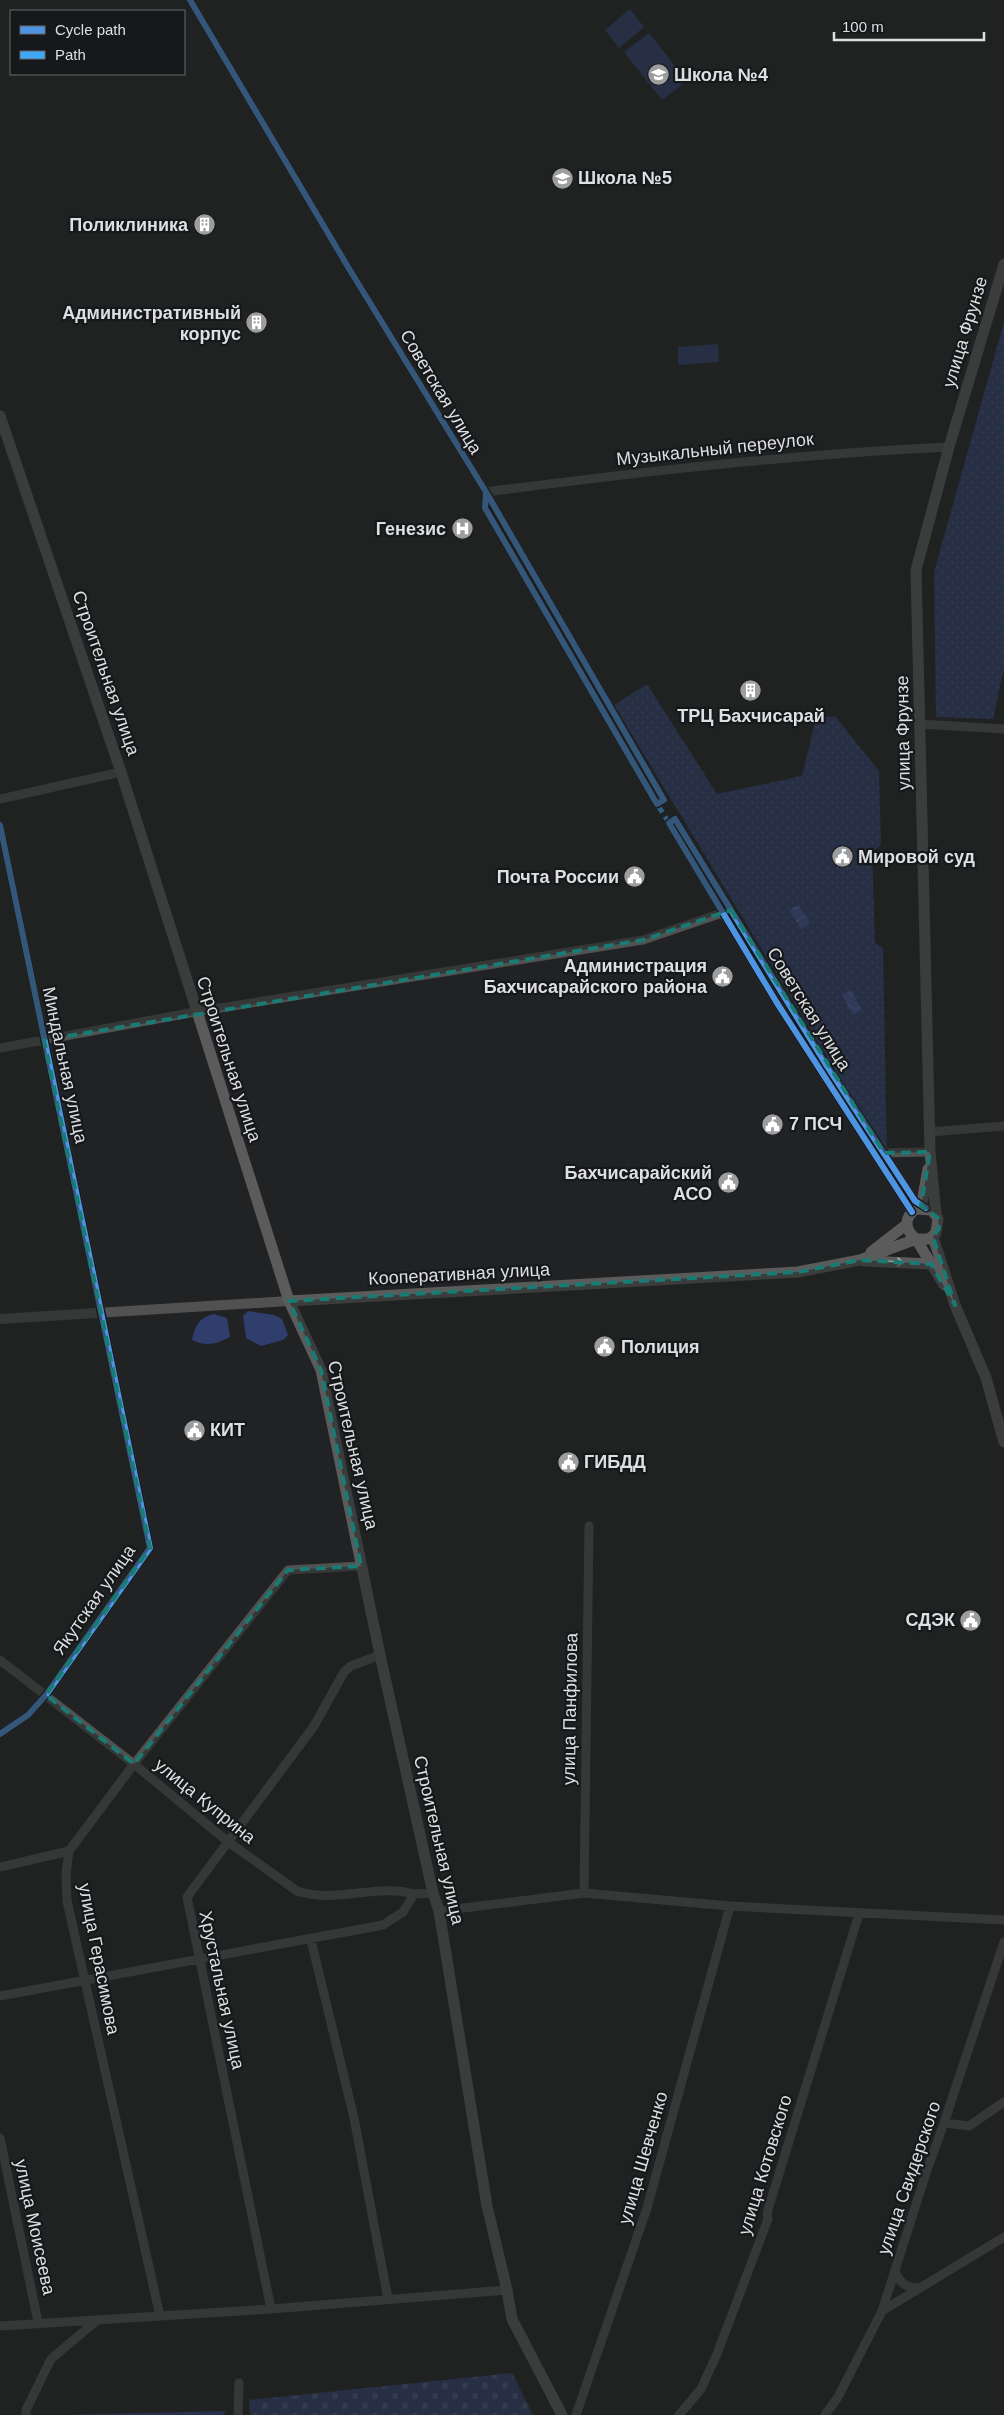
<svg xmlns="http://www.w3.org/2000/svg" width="1004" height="2415" viewBox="0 0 1004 2415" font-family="Helvetica,sans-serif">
  <defs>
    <pattern id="forest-firs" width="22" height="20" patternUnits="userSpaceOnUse" patternTransform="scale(1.25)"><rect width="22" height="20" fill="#314182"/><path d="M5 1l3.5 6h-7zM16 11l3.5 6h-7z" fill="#4e5c93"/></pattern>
    <pattern id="cemetery-stones" width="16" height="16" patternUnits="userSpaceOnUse" patternTransform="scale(1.25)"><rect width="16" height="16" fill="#303e6e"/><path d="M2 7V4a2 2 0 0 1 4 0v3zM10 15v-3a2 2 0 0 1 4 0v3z" fill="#4e5982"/></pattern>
    <pattern id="park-dots" width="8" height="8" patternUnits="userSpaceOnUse" patternTransform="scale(1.25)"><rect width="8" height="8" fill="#303e6e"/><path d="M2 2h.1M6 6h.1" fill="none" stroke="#4e5982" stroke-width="1.8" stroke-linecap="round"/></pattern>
    <pattern id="water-waves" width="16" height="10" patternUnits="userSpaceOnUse" patternTransform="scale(1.25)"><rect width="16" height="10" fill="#43569c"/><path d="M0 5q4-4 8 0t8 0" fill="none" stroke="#5e6eaa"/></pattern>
  </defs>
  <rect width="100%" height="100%" fill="#212223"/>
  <!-- grass -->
  <path fill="#303e6e" d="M630 9 644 27 619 48 605 30Z
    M649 33 687 81 662 100 624 52Z
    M718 344 719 362 678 365V347Z
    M248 1311 274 1315 282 1319 288 1335 283 1340 261 1346 246 1338 243 1316Z
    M214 1314 227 1318 230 1337C217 1344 206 1347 192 1340 196 1324 199 1318 214 1314Z"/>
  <!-- forest -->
  <path fill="url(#forest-firs)" d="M225 2411 224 2415H68Z"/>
  <!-- cemetery -->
  <path fill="url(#cemetery-stones)" d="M512 2373 533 2415H250L249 2400Z"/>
  <!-- park -->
  <path fill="url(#park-dots)" d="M1004 322V668L993 719 936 717 934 572Z
    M647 684 717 794 802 776 816 718 835 716 879 771 881 845 872 851 875 943 883 948 887 1156 614 705Z"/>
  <!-- water -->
  <path fill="url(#water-waves)" d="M798 905 810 923 801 929 789 910Z
    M851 990 862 1010 853 1015 842 995Z"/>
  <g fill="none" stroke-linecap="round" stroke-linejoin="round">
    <!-- minor -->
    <path stroke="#515151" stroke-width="9" d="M190 0 348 267 486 492 664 800 657 804 485 508 486 492
      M486 492C640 472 794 454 949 447
      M920 724 1004 729
      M0 799 121 772
      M0 825 150 1548 46 1695 28 1715 0 1734
      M0 1048 195 1012 643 940 728 911
      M930 1132 1004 1126
      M881 1153 930 1152
      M912 1212 777 1003 669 823 675 819 825 1063 915 1201 925 1208
      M0 1660 134 1764 227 1841 297 1891C336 1904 376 1883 414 1894
      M0 1867 69 1851
      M584 1893 589 1526
      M439 1911 584 1893 730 1906 1004 1920
      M311 1940 354 2118 388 2299
      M0 1996 383 1925 403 1912 414 1894 433 1893
      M944 2123 969 2126 1004 2102
      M0 2138 38 2322
      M895 2271C900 2283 906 2288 919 2288
      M271 2309 187 1897 314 1726 344 1672 351 1666 380 1655
      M882 2311 1004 2237
      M160 2316 67 1901 66 1874 69 1851 134 1764 288 1570 361 1566
      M0 2326 271 2309 507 2290
      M26 2415V2410L51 2359 96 2321
      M238 2415 239 2383
      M576 2415 647 2208 730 1906
      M679 2415 701 2389 717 2354 768 2219 767 2213 859 1914
      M825 2415 838 2397 882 2311 927 2170 944 2123 1004 1942"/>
    <!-- tertiary -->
    <path stroke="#515151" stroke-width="10" d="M0 1319 289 1301"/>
    <!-- secondary -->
    <path stroke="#5b5b5c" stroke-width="11" d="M0 416 121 772 289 1301 321 1370 380 1655 433 1893 439 1911 487 2206 507 2290 512 2319 562 2415
      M921 1208 928 1169
      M936 1214 930 1152 916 570 949 447 1004 264
      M933 1237 955 1305 986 1378 1004 1442
      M916 1239H929L936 1233 938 1218 931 1210 916 1209C903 1218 905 1230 916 1239L944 1285
      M871 1252 907 1224
      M864 1261 931 1264
      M289 1301 798 1272 860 1260 916 1239"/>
    <!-- quiet -->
    <path stroke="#3fa9f5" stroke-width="5" stroke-dasharray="10 5" stroke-linecap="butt" d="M657 804 669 823"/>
    <defs>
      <path id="cycleway" d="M190 0 348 267 486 492 664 800 657 804 485 508 486 492
        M0 825 150 1548 46 1695 28 1715 0 1734
        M912 1212 777 1003 669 823 675 819 825 1063 915 1201 926 1208"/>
    </defs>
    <!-- cycleway casing -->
    <use href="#cycleway" stroke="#17181b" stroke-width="9"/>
    <!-- cycleway -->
    <use href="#cycleway" stroke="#4d94e3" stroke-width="6"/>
  </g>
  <!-- one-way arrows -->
  <defs><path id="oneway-shaft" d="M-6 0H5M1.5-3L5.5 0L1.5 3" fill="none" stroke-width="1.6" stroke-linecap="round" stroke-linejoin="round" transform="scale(1.25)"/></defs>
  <use stroke="#a3a4a5" href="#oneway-shaft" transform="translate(896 1262) rotate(3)"/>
  <!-- marked area -->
  <path d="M0 0H1004V2415H0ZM731 910 884 1153 930 1152 921 1206 938 1218 939 1228 933 1237 955 1305 931 1264 860 1260 798 1272 289 1301 321 1370 361 1566 288 1570 134 1764 46 1695 150 1548 44 1040 643 940Z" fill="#212223" fill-opacity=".55" fill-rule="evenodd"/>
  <path fill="none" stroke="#197b74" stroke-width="4" stroke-dasharray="10 6" stroke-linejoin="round" d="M731 910 884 1153 930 1152 921 1206 938 1218 939 1228 933 1237 955 1305 931 1264 860 1260 798 1272 289 1301 321 1370 361 1566 288 1570 134 1764 46 1695 150 1548 44 1040 643 940Z"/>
  <!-- icons -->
  <defs>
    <symbol id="school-disc" viewBox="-11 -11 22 22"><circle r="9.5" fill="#9c9d9e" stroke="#17181b"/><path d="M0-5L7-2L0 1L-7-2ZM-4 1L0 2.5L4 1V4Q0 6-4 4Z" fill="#fff"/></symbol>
    <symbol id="building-disc" viewBox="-11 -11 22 22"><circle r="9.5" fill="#9c9d9e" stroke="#17181b"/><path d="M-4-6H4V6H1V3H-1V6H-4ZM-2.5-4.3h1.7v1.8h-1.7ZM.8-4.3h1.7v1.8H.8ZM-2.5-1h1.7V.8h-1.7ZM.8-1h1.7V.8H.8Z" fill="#fff"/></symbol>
    <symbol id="hospital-disc" viewBox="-11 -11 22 22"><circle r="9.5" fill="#9c9d9e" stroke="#17181b"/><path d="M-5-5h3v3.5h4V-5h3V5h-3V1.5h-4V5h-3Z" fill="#fff"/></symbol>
    <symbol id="civic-disc" viewBox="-11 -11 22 22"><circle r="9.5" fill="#9c9d9e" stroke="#17181b"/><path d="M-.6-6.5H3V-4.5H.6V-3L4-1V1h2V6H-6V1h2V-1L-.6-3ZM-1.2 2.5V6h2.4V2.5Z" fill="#fff"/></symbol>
  </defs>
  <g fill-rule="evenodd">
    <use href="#school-disc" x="646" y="62" width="25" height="25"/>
    <use href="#school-disc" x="550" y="166" width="25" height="25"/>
    <use href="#building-disc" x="192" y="212" width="25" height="25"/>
    <use href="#building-disc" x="244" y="310" width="25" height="25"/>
    <use href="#hospital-disc" x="450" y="516" width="25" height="25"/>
    <use href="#building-disc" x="738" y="678" width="25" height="25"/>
    <use href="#civic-disc" x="830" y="844" width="25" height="25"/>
    <use href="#civic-disc" x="622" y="864" width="25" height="25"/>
    <use href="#civic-disc" x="710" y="964" width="25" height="25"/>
    <use href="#civic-disc" x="760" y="1112" width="25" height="25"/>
    <use href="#civic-disc" x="716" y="1170" width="25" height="25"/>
    <use href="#civic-disc" x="592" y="1334" width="25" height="25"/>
    <use href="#civic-disc" x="182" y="1418" width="25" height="25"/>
    <use href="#civic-disc" x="556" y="1450" width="25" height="25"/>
    <use href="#civic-disc" x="958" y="1608" width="25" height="25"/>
  </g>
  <g text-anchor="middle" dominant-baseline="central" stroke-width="4.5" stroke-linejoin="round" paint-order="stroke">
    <!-- poi labels -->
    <g font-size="18" font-weight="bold" fill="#dedfe1" stroke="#17181b" text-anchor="start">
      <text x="674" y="75">Школа №4</text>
      <text x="578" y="178">Школа №5</text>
      <text x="188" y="225" text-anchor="end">Поликлиника</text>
      <text x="241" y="313" text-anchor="end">Административный<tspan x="241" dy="21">корпус</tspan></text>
      <text x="446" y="529" text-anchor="end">Генезис</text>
      <text x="751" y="716" text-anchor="middle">ТРЦ Бахчисарай</text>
      <text x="858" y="857">Мировой суд</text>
      <text x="619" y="877" text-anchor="end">Почта России</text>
      <text x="707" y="966" text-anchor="end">Администрация<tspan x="707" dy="21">Бахчисарайского района</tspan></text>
      <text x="789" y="1124">7 ПСЧ</text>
      <text x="712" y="1173" text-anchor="end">Бахчисарайский<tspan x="712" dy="21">АСО</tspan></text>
      <text x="621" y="1347">Полиция</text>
      <text x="210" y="1430">КИТ</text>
      <text x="584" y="1462">ГИБДД</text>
      <text x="955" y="1620" text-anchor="end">СДЭК</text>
    </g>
    <!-- street labels -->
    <g font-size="18" fill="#dedfe1" stroke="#17181b">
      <text transform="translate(965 332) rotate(-73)">улица Фрунзе</text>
      <text transform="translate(441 392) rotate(59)">Советская улица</text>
      <text transform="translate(715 449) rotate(-6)">Музыкальный переулок</text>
      <text transform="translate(106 673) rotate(71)">Строительная улица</text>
      <text transform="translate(903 733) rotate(-91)">улица Фрунзе</text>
      <text transform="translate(809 1009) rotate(58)">Советская улица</text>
      <text transform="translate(229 1059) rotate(72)">Строительная улица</text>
      <text transform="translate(65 1065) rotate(78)">Миндальная улица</text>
      <text transform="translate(459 1274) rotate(-3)">Кооперативная улица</text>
      <text transform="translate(353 1445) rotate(77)">Строительная улица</text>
      <text transform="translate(94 1600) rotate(-55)">Якутская улица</text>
      <text transform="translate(570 1709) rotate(-89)">улица Панфилова</text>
      <text transform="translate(205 1801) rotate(39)">улица Куприна</text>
      <text transform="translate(439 1840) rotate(77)">Строительная улица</text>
      <text transform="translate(99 1959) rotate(79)">улица Герасимова</text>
      <text transform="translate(222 1990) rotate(78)">Хрустальная улица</text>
      <text transform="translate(643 2158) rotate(-74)">улица Шевченко</text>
      <text transform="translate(765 2165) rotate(-73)">улица Котовского</text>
      <text transform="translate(909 2178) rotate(-71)">улица Свидерского</text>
      <text transform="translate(35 2227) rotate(78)">улица Моисеева</text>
    </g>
  </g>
  <!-- legend -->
  <rect x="10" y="10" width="175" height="65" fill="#17181b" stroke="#67686a"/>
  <rect x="20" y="26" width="25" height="8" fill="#4d94e3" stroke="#67686a"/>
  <text x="55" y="35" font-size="15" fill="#dedfe1">Cycle path</text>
  <rect x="20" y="51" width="25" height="8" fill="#3fa9f5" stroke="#67686a"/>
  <text x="55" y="60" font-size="15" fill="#dedfe1">Path</text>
  <!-- scale -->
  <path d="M834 32v8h150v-8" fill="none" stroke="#dedfe1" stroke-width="2.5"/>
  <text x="842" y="32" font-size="15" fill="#dedfe1" stroke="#17181b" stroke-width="4" paint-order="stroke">100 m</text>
</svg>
